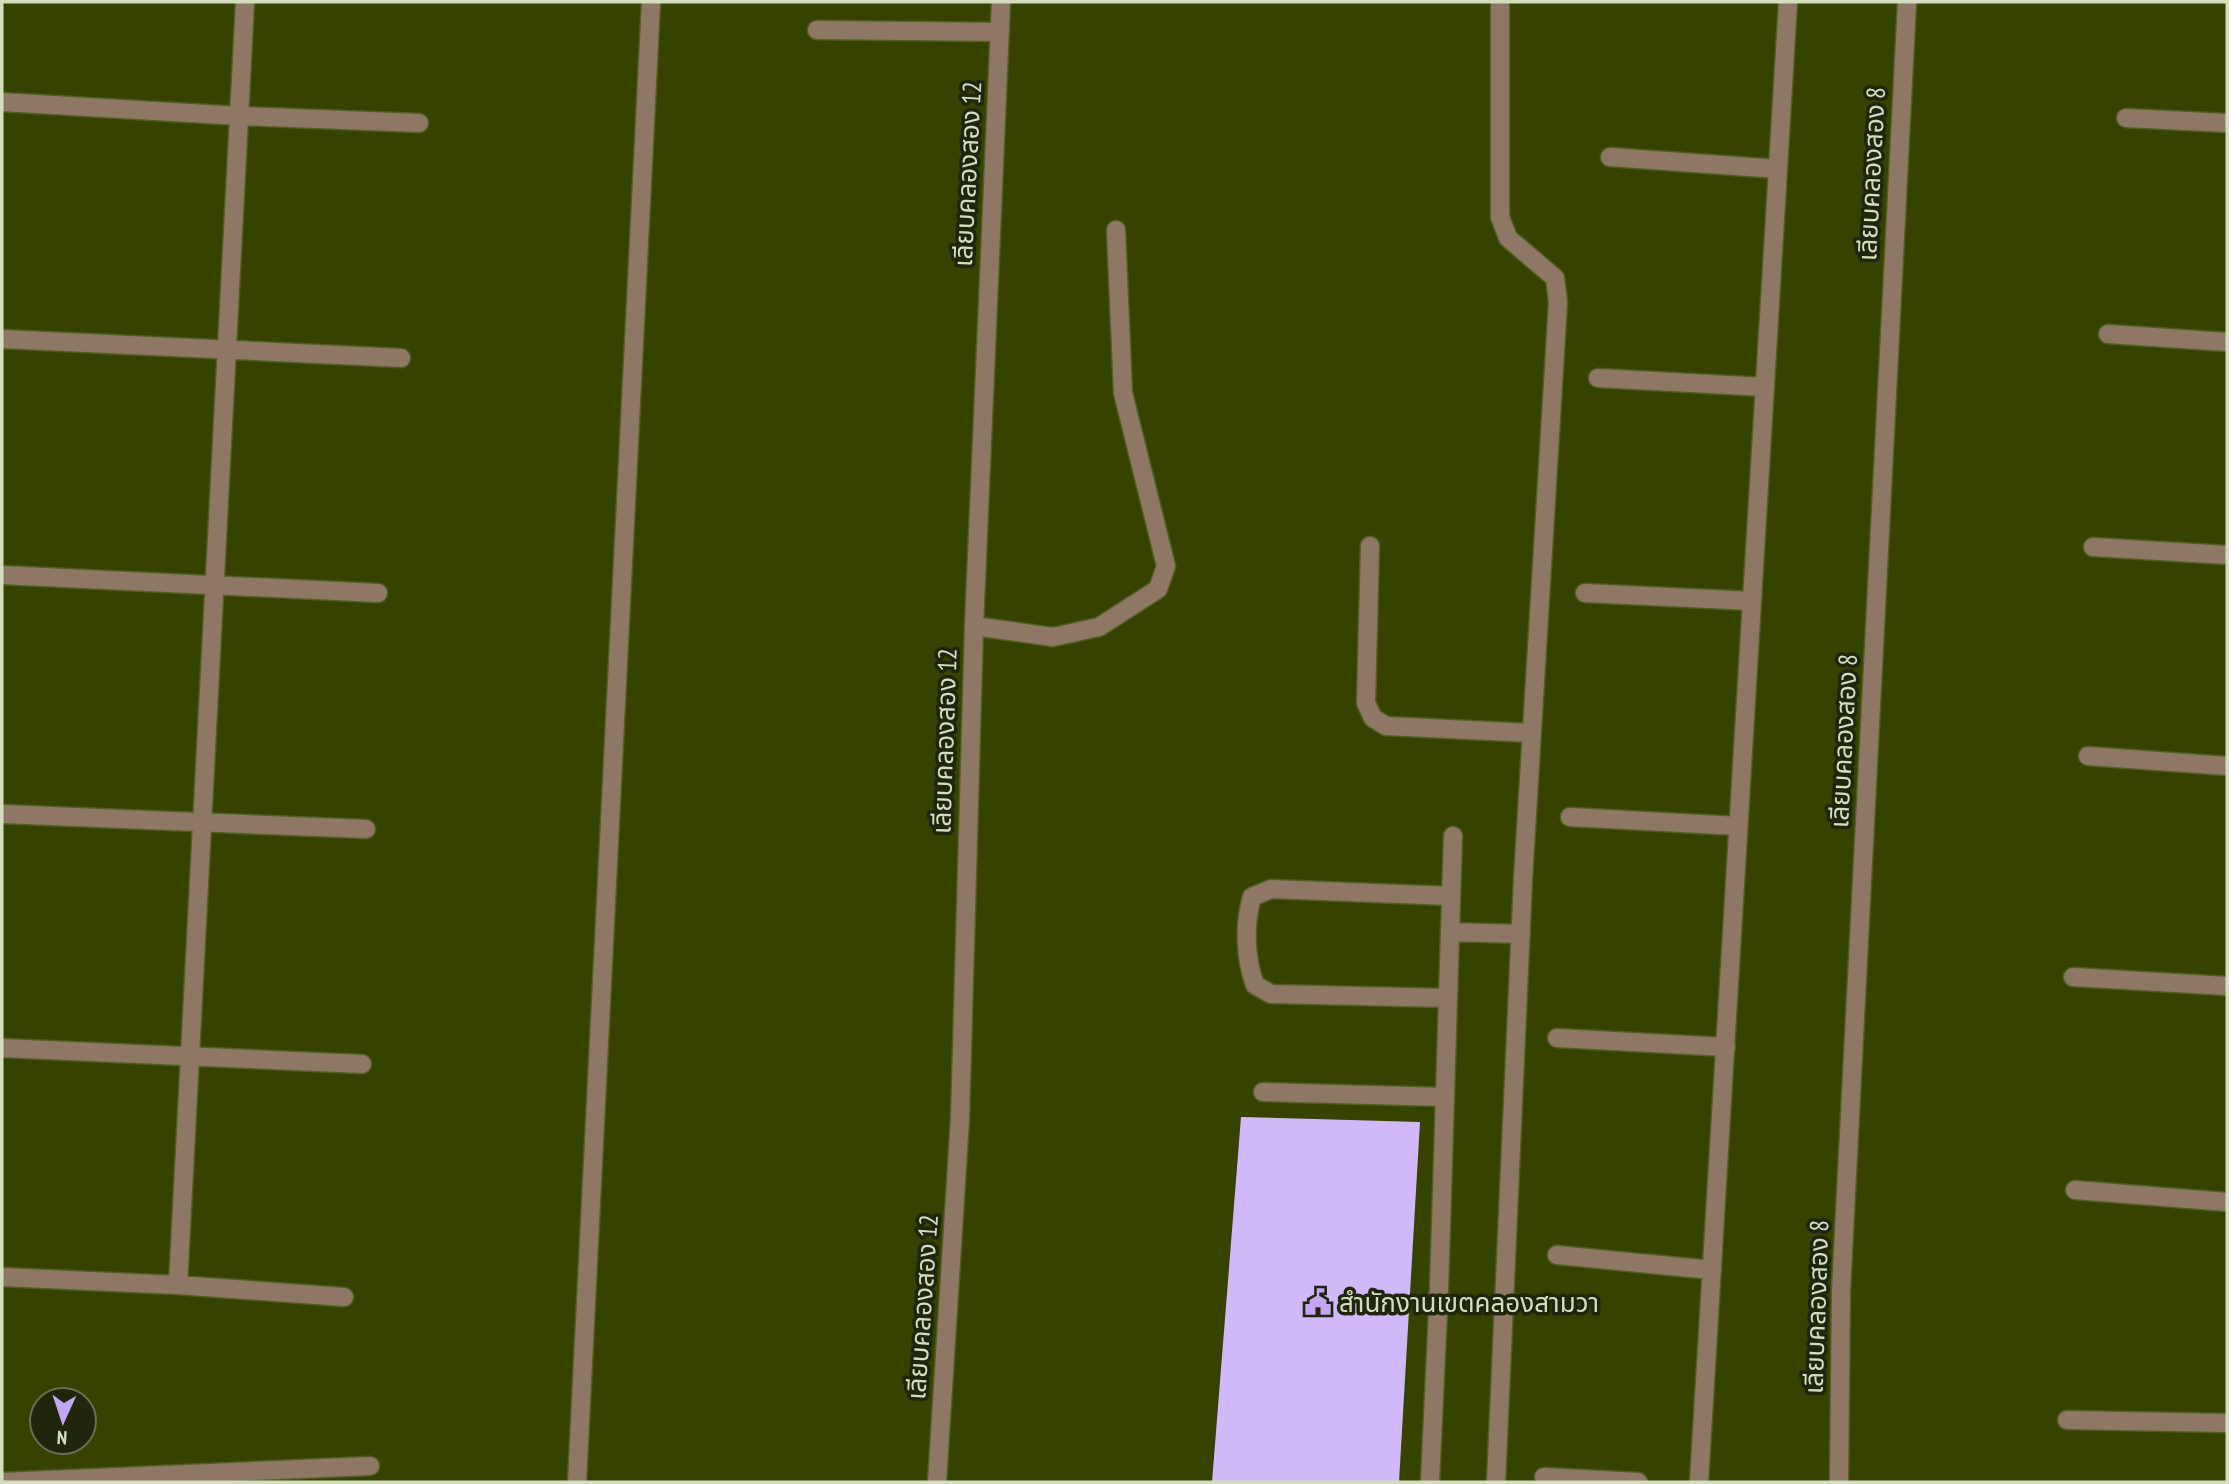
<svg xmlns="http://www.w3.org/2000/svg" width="2229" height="1484" viewBox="0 0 2229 1484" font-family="'PT Sans Narrow','Noto Sans Thai',sans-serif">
  <rect width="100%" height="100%" fill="#354200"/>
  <!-- building -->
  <path fill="#d0b8f9" d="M1241 1117 1420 1122 1399 1482H1212Z"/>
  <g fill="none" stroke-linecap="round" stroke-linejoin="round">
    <defs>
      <path id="minor" d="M817 30 1000 32
        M2 102 240 116 419 123
        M2126 118 2227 123
        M1610 157 1778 169
        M2108 334 2227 342
        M2 339 401 358
        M1598 378 1765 387
        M1370 546 1366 703 1373 718 1386 726 1532 733
        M2093 547 2227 555
        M2 575 378 593
        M1585 593 1752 601
        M974 626 1053 637 1099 627 1158 589 1166 566 1123 393 1116 230
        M2088 756 2227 766
        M2 814 366 829
        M1570 817 1738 826
        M1450 932 1521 934
        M2073 977 2227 986
        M1448 998 1271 994 1255 985C1245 958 1244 924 1252 897L1271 889 1451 896
        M1557 1038 1726 1047
        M2 1048 362 1064
        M1263 1092 1445 1097
        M2075 1190 2227 1202
        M1557 1255 1712 1270
        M2 1277 178 1285 344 1297
        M178 1285 245 2
        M2067 1420 2227 1423
        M1544 1477 1638 1482
        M2 1482 370 1466
        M577 1482 651 2
        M937 1482 960 1119 974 626 1001 2
        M1430 1482 1439 1289 1453 836
        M1496 1482 1523 879 1558 302 1555 278 1508 238 1500 217V2
        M1699 1482 1788 2
        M1839 1482 1841 1291 1907 2"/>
    </defs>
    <!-- minor casing -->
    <use href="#minor" stroke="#525e22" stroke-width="21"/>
    <!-- minor -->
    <use href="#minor" stroke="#8e7865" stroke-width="18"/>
  </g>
  <!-- icons -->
  <defs>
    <symbol id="civic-bare" viewBox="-9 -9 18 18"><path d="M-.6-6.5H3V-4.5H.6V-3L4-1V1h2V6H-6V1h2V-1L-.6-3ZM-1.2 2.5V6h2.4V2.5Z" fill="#c3a7f2" stroke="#20260d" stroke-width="2.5" paint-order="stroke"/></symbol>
  </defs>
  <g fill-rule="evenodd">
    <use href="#civic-bare" x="1299" y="1283" width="38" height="38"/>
  </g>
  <g text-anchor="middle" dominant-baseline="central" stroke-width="7" stroke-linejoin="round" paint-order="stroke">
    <!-- street labels -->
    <g font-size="26" fill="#d4ddbe" stroke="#20260d">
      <text transform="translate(967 174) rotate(-87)">เลียบคลองสอง 12</text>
      <text transform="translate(1871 174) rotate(-87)">เลียบคลองสอง 8</text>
      <text transform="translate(944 741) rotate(-88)">เลียบคลองสอง 12</text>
      <text transform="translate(1843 741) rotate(-87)">เลียบคลองสอง 8</text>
      <text transform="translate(922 1307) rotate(-86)">เลียบคลองสอง 12</text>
      <text transform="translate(1816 1307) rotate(-88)">เลียบคลองสอง 8</text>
    </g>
    <!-- poi labels -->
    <g font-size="26" fill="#d4ddbe" stroke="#20260d" text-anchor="start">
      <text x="1339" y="1302">สำนักงานเขตคลองสามวา</text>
    </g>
  </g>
  <!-- border -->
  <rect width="2229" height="1484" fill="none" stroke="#d4ddbe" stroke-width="7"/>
  <!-- north arrow -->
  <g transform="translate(63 1421) rotate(183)"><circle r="33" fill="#20260d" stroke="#686f54" stroke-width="2"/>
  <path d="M0-5L12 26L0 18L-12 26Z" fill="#c3a7f2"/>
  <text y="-10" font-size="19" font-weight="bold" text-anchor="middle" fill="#d4ddbe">N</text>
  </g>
</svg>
